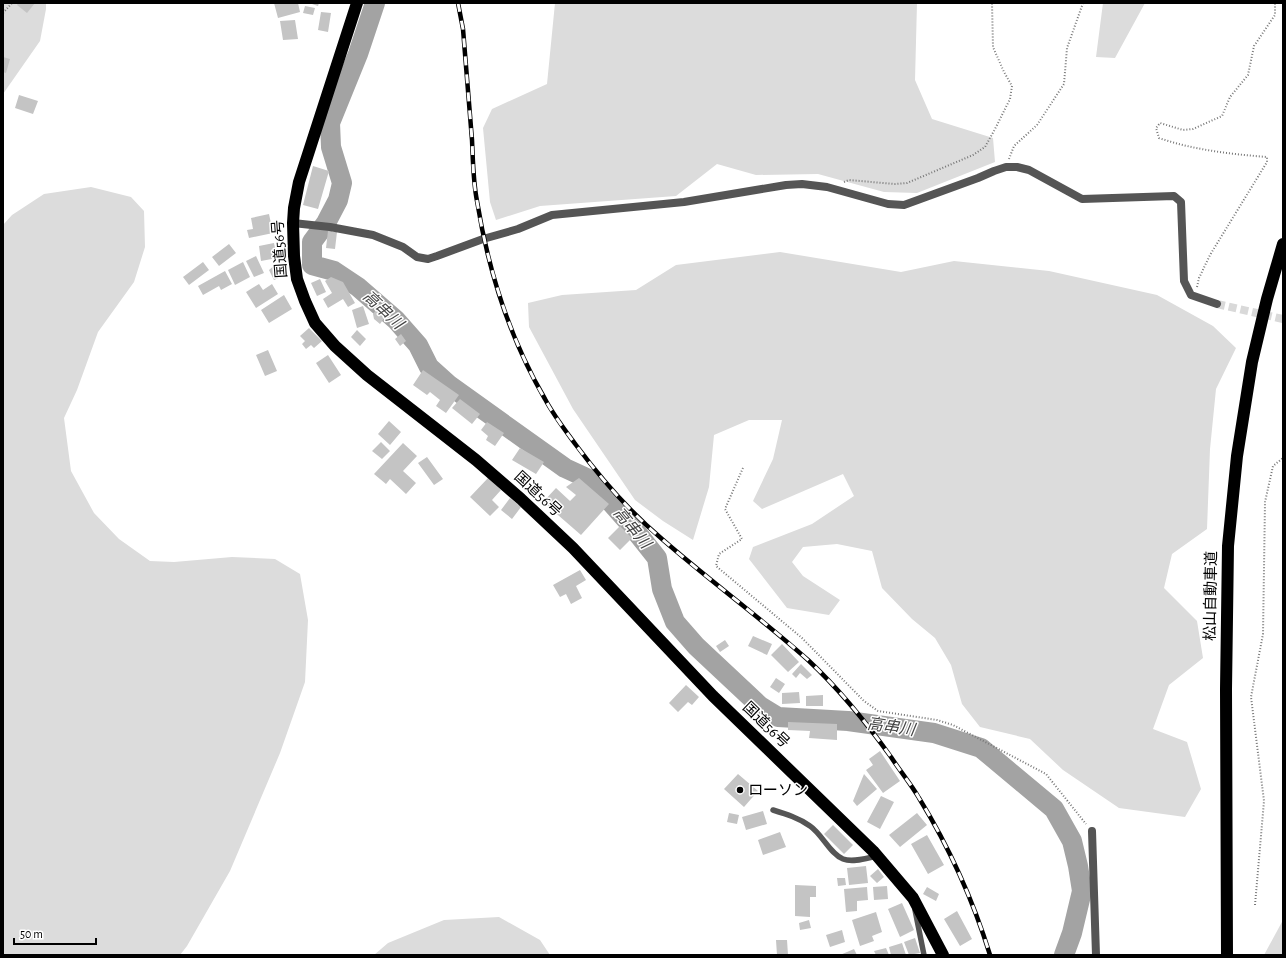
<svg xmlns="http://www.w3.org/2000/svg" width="1286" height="958" viewBox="0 0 1286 958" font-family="'Alegreya Sans','Noto Sans JP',sans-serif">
  <rect width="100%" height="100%" fill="#fff"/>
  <!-- green -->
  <path fill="#dcdcdc" d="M3 3H46V9L40 41 3 94Z
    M555 3H917L915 80 932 119 993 138 995 162 917 193 884 192 818 174 756 175 717 164 676 196 540 206 496 220 490 202 483 128 492 109 547 84Z
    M1103 3H1145L1115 58 1096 57Z
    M91 187 131 197 144 211 145 247 134 282 98 332 77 390 64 418 71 471 94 513 119 539 150 561 174 562 232 557 275 559 300 574 308 620 305 682 280 753 230 871 187 946 180 955H3V225L12 215 44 194Z
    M780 252 901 272 954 261 1049 271 1157 295 1213 326 1236 348 1216 389 1210 449 1207 529 1172 554 1164 588 1197 621 1203 658 1169 685 1153 729 1187 742 1201 789 1185 817 1119 808 1063 770 1030 739 980 727 962 704 951 665 935 638 912 619 882 588 872 551 837 544 803 547 792 562 803 576 840 600 829 615 787 608 749 559 753 547 812 524 854 496 843 474 762 509 753 501 773 459 782 420H749L714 435 709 487 693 540 663 521 635 500 573 409 529 327 528 303 562 295 636 290 676 265Z
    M499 917 540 940 550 955H374L388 943 444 920Z
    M1283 920V955H1264Z"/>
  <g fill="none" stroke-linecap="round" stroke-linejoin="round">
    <!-- river -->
    <path stroke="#a3a3a3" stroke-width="20" d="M375 3 358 54 330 123 331 147 342 183 338 200 326 223 312 242V265L334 271 358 287 396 320 418 345 429 367 449 385 565 468 591 480 630 524 657 558 662 589 675 622 696 646 760 706 778 717 848 721 934 733 981 748 1054 809 1072 841 1078 866 1082 891 1072 933 1064 955"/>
  </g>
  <!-- building -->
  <path fill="#c4c4c4" d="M18 3H35L27 13 17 5Z
    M274 3H298L300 12 278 18Z
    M309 3H319L318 6Z
    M305 6 315 8 313 15 303 13Z
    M321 12 331 13 328 32 318 30Z
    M295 20 298 39 283 40 280 21Z
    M3 57 10 59 6 73 3 72Z
    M19 95 38 101 33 114 15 108Z
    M313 166 329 171 318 209 303 205Z
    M269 214 273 233 249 238 247 230 253 229 251 218Z
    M328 231 337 232 335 249 326 248Z
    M274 243 277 258 261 261 259 246Z
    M229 244 236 253 219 266 212 257Z
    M256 256 264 273 254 277 246 261Z
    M203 262 209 270 189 285 183 277Z
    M243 262 250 277 235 285 228 270Z
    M275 265 281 277 274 280 269 270Z
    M225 271 232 284 221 290 219 286 203 295 198 286Z
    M331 277 343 282 355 303 348 307 343 299 328 308 323 299 332 293 325 281Z
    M320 279 326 292 317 296 311 283Z
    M259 284 263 290 272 284 278 294 256 308 246 292Z
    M284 295 292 309 269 323 261 310Z
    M363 306 369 324 357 328 352 310Z
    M376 310 385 317 380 324 374 319 373 314Z
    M309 328 322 341 314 348 311 345 306 349 302 344 305 341 300 336Z
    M357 330 366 339 360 346 351 337Z
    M401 334 406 341 400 346 395 339Z
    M268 350 277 371 265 376 256 355Z
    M328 355 341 375 329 383 316 363Z
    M423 370 459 395 446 413 436 406 440 400 430 392 427 395 413 385Z
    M460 399 480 414 472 424 452 408Z
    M389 421 401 432 390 445 378 434Z
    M487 422 504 433 495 446 486 440 488 436 481 430Z
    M381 442 390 451 382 459 372 451Z
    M403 443 417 456 403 471 416 483 406 494 390 479 386 484 374 474Z
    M520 448 544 462 536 474 512 460Z
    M427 457 443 479 434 485 418 463Z
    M488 478 501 490 492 500 499 507 490 516 470 497Z
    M579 478 609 504 581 535 543 502 556 488 570 501 576 495 566 487Z
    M510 498 521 507 512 519 501 510Z
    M620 526 632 538 620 550 608 538Z
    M580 570 586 580 576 586 582 598 571 604 566 594 560 597 553 585Z
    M753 636 772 644 767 655 748 646Z
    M725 640 729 646 720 652 716 646Z
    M782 644 799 662 788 672 771 655Z
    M801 664 812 675 807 679 800 673 796 678 792 674Z
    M776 678 785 684 779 693 770 687Z
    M686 685 699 697 692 705 688 702 678 712 669 703Z
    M799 692 800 703 782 704V693Z
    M823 695V706H806V696Z
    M788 722 837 724V740L809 738 810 731 788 730Z
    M880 751 900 781 883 793 866 770 873 765 869 759Z
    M738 774 758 791 744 807 724 789Z
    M864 774 877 789 857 806 853 801Z
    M881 796 894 802 880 829 867 822Z
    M763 811 767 824 746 830 742 817Z
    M729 813 739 815 737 824 727 822Z
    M917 813 927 825 900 847 889 835Z
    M833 825 853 845 844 854 824 834Z
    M780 832 786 847 763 855 758 840Z
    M927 835 944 865 928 874 911 844Z
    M866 866 868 883 849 885 847 868Z
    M878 869 884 877 877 883 870 876Z
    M837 878H845L846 885 838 886Z
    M795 885 816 886V897H810V917L795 916Z
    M887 886 888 899 874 900 873 887Z
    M867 887 868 900 857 901V911L846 912 844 889Z
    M927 887 939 894 936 901 923 894Z
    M902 903 914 930 900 937 888 909Z
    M957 911 972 939 960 946 944 919Z
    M876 912 882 932 872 936 874 941 860 946 852 920Z
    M809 920 811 928 800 930 799 923Z
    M842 930 845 942 830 947 826 935Z
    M915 938 920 953 909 955 904 942Z
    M776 940H787L788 955H777Z
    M902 943 906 955H891L889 947Z
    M886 948 889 955H876L874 951Z
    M854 949 857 955H840Z"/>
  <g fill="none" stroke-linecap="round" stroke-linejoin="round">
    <!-- street-tunnel -->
    <path stroke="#d9d9d9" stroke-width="8" stroke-dasharray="8 4" stroke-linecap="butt" d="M1217 304 1283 319"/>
    <!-- path -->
    <path stroke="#777" stroke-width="2" stroke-dasharray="1 2" stroke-linecap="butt" d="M3 13 12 3
      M1009 159 1014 146 1037 125 1064 84 1067 48 1083 3
      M844 182 849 180 895 184 907 183 973 155 985 147 995 129 1010 99 1012 86 1004 72 993 47 992 3
      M1197 287 1199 278 1210 255 1267 162V157C1230 154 1194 150 1159 138L1156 128 1160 123 1183 130 1193 129 1222 116 1230 97 1248 75 1254 46 1275 15V3
      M743 468 725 509 742 539 719 554 716 566 802 638 864 701 878 711 937 720 953 725 1046 774 1086 824
      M1255 905 1264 801 1251 697 1263 634 1265 502 1273 466 1283 458"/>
    <!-- lane -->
    <path stroke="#555" stroke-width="5.5" d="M773 810C786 814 799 818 810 826 822 834 830 854 843 859 853 863 867 858 877 856
      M915 910 924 955"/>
    <!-- street -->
    <path stroke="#555" stroke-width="8" d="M293 223 330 227 373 235 403 247 417 257 428 259 437 256 483 239 518 229 552 215 684 202 786 185 802 184 827 187 888 204 904 205 978 178 994 171 1006 167H1017L1029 170 1082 199 1174 196 1181 202 1184 281 1191 295 1217 304
      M1092 831 1096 955"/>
    <!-- highway -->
    <path stroke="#000" stroke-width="12" d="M357 3 299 182 294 208 293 223 294 256 297 279 305 301 315 323 335 346 367 375 476 460 521 499 573 548 713 696 873 851 913 898 943 955
      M1227 955 1226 689 1228 546 1237 456 1252 362 1267 299 1283 244"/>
    <defs>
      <path id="rail" d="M458 3 463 29C466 66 469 103 472 140 473 160 473 181 477 201 488 269 510 339 545 399 554 416 565 430 576 445 602 480 629 511 662 539 710 581 761 618 808 660 839 689 866 722 891 757 900 771 911 784 919 798 949 847 973 900 990 955"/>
    </defs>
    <!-- rail casing -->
    <use href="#rail" stroke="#000" stroke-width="4.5"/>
    <!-- rail -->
    <use href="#rail" stroke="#fff" stroke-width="3" stroke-dasharray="9" stroke-linecap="butt"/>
  </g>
  <!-- markers -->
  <circle fill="#000" stroke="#fff" stroke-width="1.5" cx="740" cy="790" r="4"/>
  <g text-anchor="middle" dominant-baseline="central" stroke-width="3" stroke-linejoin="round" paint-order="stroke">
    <!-- street labels -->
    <g font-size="15" fill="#000" stroke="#fff">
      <text transform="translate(280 249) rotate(-94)">国道56号</text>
      <text transform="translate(538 494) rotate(43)">国道56号</text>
      <text transform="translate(1211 596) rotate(-89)">松山自動車道</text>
      <text transform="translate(766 725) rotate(44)">国道56号</text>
    </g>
    <!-- poi labels -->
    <g font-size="15" fill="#000" stroke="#fff" text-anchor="start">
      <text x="748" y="790">ローソン</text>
    </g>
    <!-- water labels -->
    <g font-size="16" font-style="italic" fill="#444" stroke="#fff">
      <text transform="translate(383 310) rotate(43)">高串川</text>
      <text transform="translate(632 528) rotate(50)">高串川</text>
      <text transform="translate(891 727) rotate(8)">高串川</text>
    </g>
  </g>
  <!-- border -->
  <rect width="1286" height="958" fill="none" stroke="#000000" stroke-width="8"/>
  <!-- scale -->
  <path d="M14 938v6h82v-6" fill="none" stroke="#000000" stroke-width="2"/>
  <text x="20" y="938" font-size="12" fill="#000000" stroke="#ffffff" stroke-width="3" paint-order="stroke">50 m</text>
</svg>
